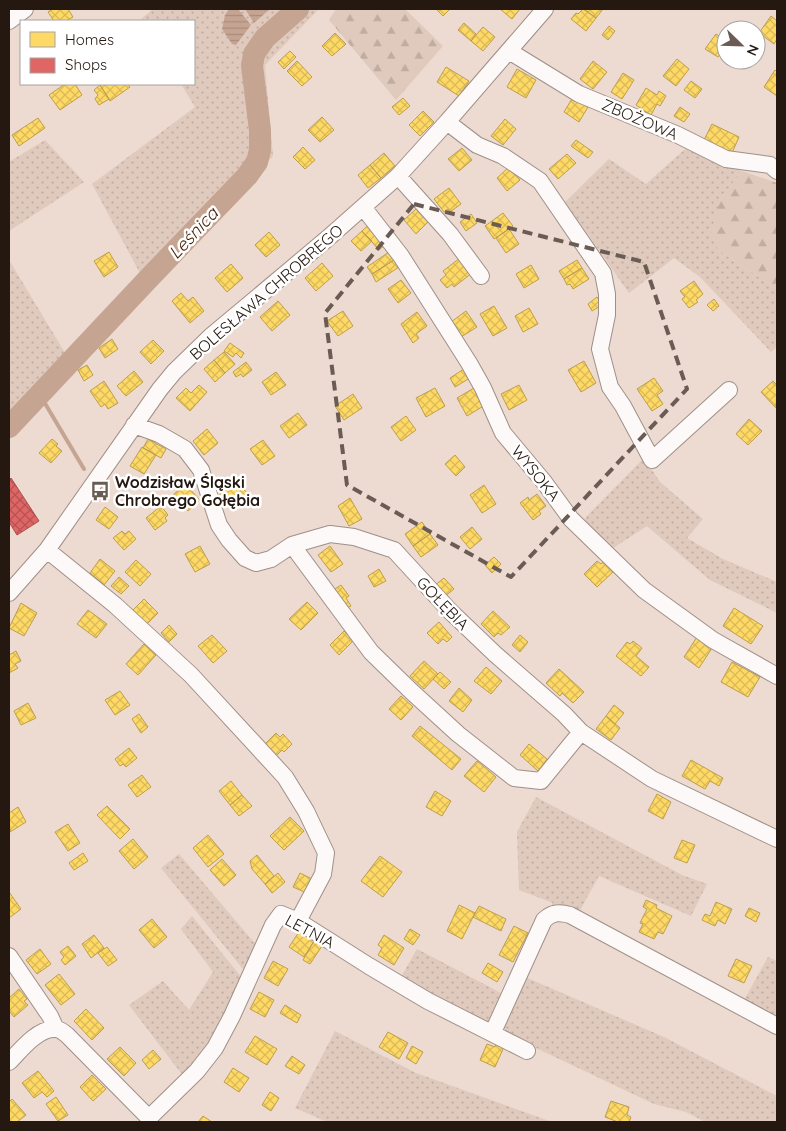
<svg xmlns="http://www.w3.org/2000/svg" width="786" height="1131" viewBox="0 0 786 1131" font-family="Quicksand,sans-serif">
  <defs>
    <pattern id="grass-dots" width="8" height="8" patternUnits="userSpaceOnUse" patternTransform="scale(1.25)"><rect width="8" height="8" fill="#e0cabe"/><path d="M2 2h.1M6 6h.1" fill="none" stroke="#c0ada2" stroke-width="1.8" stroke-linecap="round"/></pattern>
    <pattern id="forest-firs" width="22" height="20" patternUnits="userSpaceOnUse" patternTransform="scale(1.25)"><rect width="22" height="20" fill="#e0cabe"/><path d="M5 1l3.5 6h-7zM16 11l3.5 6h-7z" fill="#c0ada2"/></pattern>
    <pattern id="water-rules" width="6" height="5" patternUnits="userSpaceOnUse" patternTransform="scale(1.25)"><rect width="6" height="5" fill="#c6a492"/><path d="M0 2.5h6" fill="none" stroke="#aa8c7d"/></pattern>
    <pattern id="homes-cross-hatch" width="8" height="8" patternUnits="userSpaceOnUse" patternTransform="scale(1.25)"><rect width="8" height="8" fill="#ffd966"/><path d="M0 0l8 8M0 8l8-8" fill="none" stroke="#daba57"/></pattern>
    <pattern id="shops-cross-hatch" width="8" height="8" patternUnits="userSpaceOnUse" patternTransform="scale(1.25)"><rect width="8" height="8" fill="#e06666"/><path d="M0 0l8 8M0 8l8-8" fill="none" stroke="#b55353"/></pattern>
  </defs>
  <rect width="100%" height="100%" fill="#eddad0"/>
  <!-- grass -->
  <path fill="url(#grass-dots)" d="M153 9H319L265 65 273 156 173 265 91 349 66 356 9 417V260L67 356 141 275 92 184 195 107 181 84H194V21H142L141 19Z
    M45 140 84 182 9 231V162Z
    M685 149 742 171 720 200 718 250 777 289V347L771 352 700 277 674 258 629 293 565 202 609 159 646 184Z
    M644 458 660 482 703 519 687 538 723 559 777 582V613L710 580 647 526 601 556 577 532 587 516Z
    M536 797 682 875 707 884 691 916 599 876 578 914 548 911 553 903 519 890 517 832Z
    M179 854 257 946 247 969 242 968 161 868Z
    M192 916 242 978 220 1028 184 1077 129 1005 163 981 189 1010 213 972 181 929Z
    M417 949 503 994 494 1019 485 1022 400 979Z
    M768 957 777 961V1022L743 1002Z
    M525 977 664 1037 777 1096V1122H705L686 1112 654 1104 498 1030Z
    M335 1031 416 1073 552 1122H327L295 1108Z"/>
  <!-- forest -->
  <path fill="url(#forest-firs)" d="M336 9H405L443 46 396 100 329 20Z
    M742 171 777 183V289L718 250 711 232 720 200Z"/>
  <!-- water -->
  <path fill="url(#water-rules)" d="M229 9H238L251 25 236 45 232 44 222 29 225 15Z
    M245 9H270L254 23Z"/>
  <!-- homes -->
  <path fill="url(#homes-cross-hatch)" stroke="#bd9f4c" d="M53 9H68L73 17 66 21H54L48 12Z
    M436 9H450L443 16Z
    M500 9H520L512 19Z
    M583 9 596 18 586 31 571 19 576 13 578 14Z
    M584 9H603L596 18Z
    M771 16 777 21V39L774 44 759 33Z
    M464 23 476 34 471 41 458 30Z
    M609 26 615 31 608 40 602 35Z
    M483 27 495 37 483 51 471 41Z
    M335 33 346 44 332 56 322 46Z
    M716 34 726 41V45L718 57 705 49Z
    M290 51 296 57 284 69 278 62Z
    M677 59 689 69 676 86 663 76Z
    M297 61 312 77 302 86 287 71Z
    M593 61 607 72 593 89 580 79Z
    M446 67 469 81 459 96 437 82Z
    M517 69 536 80 526 98 507 87Z
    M775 70 777 72V96L764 87Z
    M623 73 634 80 622 99 611 92Z
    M691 81 702 89 695 98 684 90Z
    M65 84H75L82 95 60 110 49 95Z
    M102 84H127L130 87 110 101 100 85Z
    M100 85 109 99 99 105 95 99 98 95 94 90Z
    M646 88 657 95 659 91 666 96 660 106 657 104 651 115 636 105Z
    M573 97 588 107 579 122 564 112Z
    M403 98 410 106 399 115 392 107Z
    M680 107 690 114 684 122 674 116Z
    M423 111 434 122 420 136 409 125Z
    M322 117 334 130 320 142 308 130Z
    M38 118 45 128 19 146 12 135Z
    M505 119 516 129 503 145 491 136Z
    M712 124 739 137 732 153 704 140Z
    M576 140 593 152 588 158 571 146Z
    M303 147 315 160 305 169 293 157Z
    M462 148 472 160 459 171 448 159Z
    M384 153 395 166 381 178 370 165Z
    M567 154 576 163 558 179 549 169Z
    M370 165 381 178 368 188 358 175Z
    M509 167 520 180 507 191 497 178Z
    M449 188 461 204 450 212 448 209 444 212 434 199Z
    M416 209 428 222 416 234 404 220Z
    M503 213 513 226 494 239 485 226Z
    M471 214 477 223 466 231 460 222Z
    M371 223 388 242 379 250 362 231Z
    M509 229 519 244 506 253 496 238Z
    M362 231 372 241 361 251 351 241Z
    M269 232 280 245 266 257 255 245Z
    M109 252 118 267 104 277 94 261Z
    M389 252 394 260 372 274 367 267Z
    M460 258 472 273 454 287 452 284 447 288 440 280 446 275 443 271Z
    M394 260 399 267 376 282 372 274Z
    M577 260 582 268 564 279 559 271Z
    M322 263 333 276 316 291 305 278Z
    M231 264 243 278 227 292 215 278Z
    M531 265 539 279 524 288 516 274Z
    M582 268 589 279 573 289 570 284 567 285 564 279Z
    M401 280 411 293 398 303 388 289Z
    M694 281 703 294 696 300 698 302 689 308 682 299 685 297 680 291Z
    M181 293 188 301 193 297 204 311 190 323 172 301Z
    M597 297 602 305 592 311 588 304Z
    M714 299 719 306 713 311 707 305Z
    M278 301 290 315 272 331 260 317Z
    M494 306 507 328 493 336 480 314Z
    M529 308 538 324 523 332 515 316Z
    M343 311 353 326 338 336 327 321Z
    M466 311 477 327 461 337 451 322Z
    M417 312 427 326 416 334 419 338 413 343 401 324Z
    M112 339 118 349 105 358 99 348Z
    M153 340 164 351 151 364 140 352Z
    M230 343 244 353 241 358 236 353 233 357 224 351Z
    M224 352 235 364 225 373 214 360Z
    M214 360 225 373 215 382 204 369Z
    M584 361 596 383 581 392 568 370Z
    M246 362 252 370 243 377 241 374 236 377 233 372Z
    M87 365 93 375 84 381 78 370Z
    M467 367 473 376 455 387 450 378Z
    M134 371 143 382 126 396 117 386Z
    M276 372 286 385 271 395 262 382Z
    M654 378 663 391 657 395 663 404 652 411 637 389Z
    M104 381 118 403 108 409 105 404 101 407 90 391Z
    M773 381 777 385 776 408 761 392Z
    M199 385 207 392 190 411 176 398 186 388 191 393Z
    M519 385 527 400 509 410 501 394Z
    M435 388 445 406 426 417 416 398Z
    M474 388 485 405 467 416 457 398Z
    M353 394 362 408 344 420 335 406Z
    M298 413 307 425 289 438 280 426Z
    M406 416 416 430 401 441 391 427Z
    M749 419 762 431 748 445 736 434Z
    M207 429 218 443 204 455 193 441Z
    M52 439 58 444 56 446 62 451 51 463 39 453Z
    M148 439 166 449 161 458 143 448Z
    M263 440 275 456 262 465 250 449Z
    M142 447 156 455 144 474 130 466Z
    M455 455 465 467 456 476 445 464Z
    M236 481 247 493 230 508 219 495Z
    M185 484 200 500 188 511 173 495Z
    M484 485 496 504 482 513 470 495Z
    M537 494 546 506 539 511 541 514 533 520 520 503 528 497 529 500Z
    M350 498 362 519 349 526 338 506Z
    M161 506 168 515 165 518 167 521 155 530 146 518Z
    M105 507 118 517 109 529 96 520Z
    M422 522 430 534 413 546 405 534Z
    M472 527 482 539 470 549 460 537Z
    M122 531 125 534 129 531 136 539 124 550 113 538Z
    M430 534 438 545 421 557 413 546Z
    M200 546 210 564 195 572 185 554Z
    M330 546 343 564 331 572 318 555Z
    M494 557 501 564 492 573 485 565Z
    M100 559 115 571 104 585 90 573Z
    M136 560 151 574 140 586 125 572Z
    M597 561 601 564 604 561 614 571 597 587 584 574Z
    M379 569 386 581 374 587 368 576Z
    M119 577 129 586 121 594 111 586Z
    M444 578 454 589 444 597 434 586Z
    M341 585 349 596 346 598 351 606 346 608 335 589Z
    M144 599 158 613 145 626 131 612Z
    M307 602 318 613 301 630 289 619Z
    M21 603 37 613 24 636 9 628Z
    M734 608 763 626 751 644 723 626Z
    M88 610 107 624 96 638 77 624Z
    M493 611 510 627 501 635 498 633 494 637 481 624Z
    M439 622 452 637 447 642 443 639 438 644 427 633Z
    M169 625 177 634 169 642 161 633Z
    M344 631 354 640 339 655 330 645Z
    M212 635 227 651 213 663 198 646Z
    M520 635 528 642 520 652 512 645Z
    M697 637 712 648 699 668 684 657Z
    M633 641 642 648 636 656 649 667 641 676 616 656 627 642 630 644Z
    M144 644 156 655 138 675 126 664Z
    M16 651 21 661 15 664 18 668 9 673V655Z
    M424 661 438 674 424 689 410 676Z
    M732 662 760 677 748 697 721 682Z
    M486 667 502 681 491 694 474 681Z
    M559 669 584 692 573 703 562 693 560 696 546 683Z
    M440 672 451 682 444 689 433 679Z
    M459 688 472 700 463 712 449 701Z
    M120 691 130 705 115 715 105 700Z
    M401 696 413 707 401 720 389 709Z
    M28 703 36 718 21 725 14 711Z
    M614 705 624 713 615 724 606 716Z
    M139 714 148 727 141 733 132 719Z
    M606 716 620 728 611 740 596 729Z
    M420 726 461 759 452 770 412 736Z
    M276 733 280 737 283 734 292 744 284 752 282 750 275 757 264 745Z
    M529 744 547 759 538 771 520 755Z
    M129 748 137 758 126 767 123 764 120 766 115 759Z
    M691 760 723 778 719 786 710 781 705 789 682 776Z
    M477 761 496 777 484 792 464 776Z
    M142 775 151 787 137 797 128 785Z
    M231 781 242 795 230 805 219 791Z
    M435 791 451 801 442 816 426 807Z
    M657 794 671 802 663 819 648 811Z
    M242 795 252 806 239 816 230 805Z
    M107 806 130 829 120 839 97 815Z
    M18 807 26 822 10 832 9 813Z
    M290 817 304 831 284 850 270 836Z
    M68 824 80 843 68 851 55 832Z
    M208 835 224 854 208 867 193 848Z
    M133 839 148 857 134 869 119 851Z
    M682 840 695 845 687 863 674 858Z
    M83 853 88 861 74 870 69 863Z
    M257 855 274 876 265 884 252 869 250 861Z
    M380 856 402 872 383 897 361 881Z
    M222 859 236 875 224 886 210 870Z
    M278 873 285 882 272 893 265 884Z
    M300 873 316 881 309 894 293 887Z
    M9 892 21 909 9 918Z
    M646 900 657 905 656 908 672 916 663 934 658 932 654 939 639 932 643 924 640 923 647 909 643 907Z
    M716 902 732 909 725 924 718 920 715 926 702 920 705 914 710 916Z
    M459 905 475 913 462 939 447 931Z
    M479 906 506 919 501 931 473 917Z
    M749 908 760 913 756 922 745 916Z
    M152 919 167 937 154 948 139 930Z
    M514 926 528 933 513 962 499 955Z
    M410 929 420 935 413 945 404 939Z
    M299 932 314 941 304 957 289 947Z
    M94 935 104 948 91 958 82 944Z
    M384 935 404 948 394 965 378 955 382 948 378 945Z
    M314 941 322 946 310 964 303 960Z
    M68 946 76 956 65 965 61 960 64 957 60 952Z
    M107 947 117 960 108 966 98 953Z
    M40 949 51 964 37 974 26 960Z
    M736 959 752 966 744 983 728 976Z
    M273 961 288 969 278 986 264 978Z
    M488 963 503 972 497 982 482 973Z
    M59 974 75 994 61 1005 45 985Z
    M19 989 27 999 24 1001 28 1005 14 1017 9 1011V998Z
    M259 992 274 1000 265 1017 250 1009Z
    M285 1005 301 1015 297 1023 280 1013Z
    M86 1009 104 1028 92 1040 74 1021Z
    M388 1032 408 1043 399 1059 379 1047Z
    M255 1036 277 1049 267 1065 245 1052Z
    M487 1044 495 1047 496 1044 504 1047 495 1067 480 1060Z
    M412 1046 423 1052 416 1064 406 1058Z
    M120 1047 136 1063 124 1076 107 1059Z
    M153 1050 161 1059 149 1069 142 1060Z
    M292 1056 305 1065 299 1074 285 1066Z
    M233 1068 249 1078 239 1092 224 1082Z
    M38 1071 54 1091 47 1097 42 1092 34 1098 22 1083Z
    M92 1075 106 1089 93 1101 80 1087Z
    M270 1092 279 1098 271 1111 262 1105Z
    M56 1097 68 1115 58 1121 46 1104Z
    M12 1099 26 1115 17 1122H9V1102Z
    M611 1101 629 1107 627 1115 631 1117 629 1122H618L605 1117Z
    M203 1116 212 1122H198Z"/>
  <!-- shops -->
  <path fill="url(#shops-cross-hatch)" stroke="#a84f4c" d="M11 478 39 521 17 535 9 522V480Z"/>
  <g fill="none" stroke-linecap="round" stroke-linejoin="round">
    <!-- stream -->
    <path stroke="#c6a492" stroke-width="4" d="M40 395 84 469
      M9 412 15 421"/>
    <!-- river -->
    <path stroke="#c6a492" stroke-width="22" d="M9 427 150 277 247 176 257 162 260 150V130L252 66 254 54 265 38 298 9"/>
    <defs>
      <path id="minor" d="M9 21 25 9
        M509 51 579 94 678 135 726 159 770 165 777 171
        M447 122 477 145 503 156 540 181 603 273 607 294V315L600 349 610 387 623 406 652 460 729 390
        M398 176 450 234 481 276
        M363 207 401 256 469 363 483 388 503 433 544 482 571 519 644 590 713 640 777 676
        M134 425 159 434 185 449 201 470 219 525 229 540 245 558 256 563 271 559 292 545 330 534 354 537 394 550 450 611 495 654 564 714 581 732 652 779 777 839
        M292 545 371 652 411 691 458 734 514 778 541 781 581 732
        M47 550 115 605 191 675 285 777 306 811 326 853 323 874 298 921
        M9 593 47 550 160 389 174 372 210 337 328 238 398 176 447 122 545 9
        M9 956 50 1016 56 1029
        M493 1032 544 920C552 912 560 912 570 915L777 1026
        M9 1062C20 1051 36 1030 53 1029 59 1028 63 1032 67 1035L149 1118 197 1071 215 1048 232 1016 273 925 281 914 298 921 369 966 428 1001 527 1051"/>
    </defs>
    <!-- minor casing -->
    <use href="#minor" stroke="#9e9088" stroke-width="18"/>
    <!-- minor -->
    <use href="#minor" stroke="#fcf9f8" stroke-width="16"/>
  </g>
  <!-- marked area -->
  <path fill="none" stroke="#6a5c54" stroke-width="4" stroke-dasharray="10 6" stroke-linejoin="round" d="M414 204 644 262 687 389 511 577 347 485 325 313Z"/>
  <!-- icons -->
  <defs>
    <symbol id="bus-bare" viewBox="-9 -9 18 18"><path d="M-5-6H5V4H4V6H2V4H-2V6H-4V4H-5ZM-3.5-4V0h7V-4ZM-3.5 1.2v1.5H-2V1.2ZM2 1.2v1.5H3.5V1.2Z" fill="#6a5c54" stroke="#fff" stroke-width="2.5" paint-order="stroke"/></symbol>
  </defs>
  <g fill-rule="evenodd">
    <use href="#bus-bare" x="86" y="477" width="28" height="28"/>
  </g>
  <g text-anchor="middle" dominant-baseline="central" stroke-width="5" stroke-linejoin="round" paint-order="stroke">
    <!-- street labels -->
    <g font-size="16" fill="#241811" stroke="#fff">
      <text transform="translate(640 119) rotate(23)">ZBOŻOWA</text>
      <text transform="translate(266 292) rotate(-41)">BOLESŁAWA CHROBREGO</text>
      <text transform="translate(536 473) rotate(51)">WYSOKA</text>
      <text transform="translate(443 603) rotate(46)">GOŁĘBIA</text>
      <text transform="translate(310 931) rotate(28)">LETNIA</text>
    </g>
    <!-- poi labels -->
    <g font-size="16" font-weight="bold" fill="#241811" stroke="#fff" text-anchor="start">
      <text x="115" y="482">Wodzisław Śląski<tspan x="115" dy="18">Chrobrego Gołębia</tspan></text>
    </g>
    <!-- water labels -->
    <g font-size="18" font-style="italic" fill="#431d03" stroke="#fff">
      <text transform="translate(193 233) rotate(-47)">Leśnica</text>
    </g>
  </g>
  <!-- border -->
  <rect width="786" height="1131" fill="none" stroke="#241811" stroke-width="20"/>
  <!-- legend -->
  <rect x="20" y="20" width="175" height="65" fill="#ffffff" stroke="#a7a3a0"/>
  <rect x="30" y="32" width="25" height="15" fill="#ffd966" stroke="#a7a3a0"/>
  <text x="65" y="45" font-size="15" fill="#241811">Homes</text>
  <rect x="30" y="58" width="25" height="15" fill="#e06666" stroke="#a7a3a0"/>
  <text x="65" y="70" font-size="15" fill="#241811">Shops</text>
  <!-- north arrow -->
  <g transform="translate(741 45) rotate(113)"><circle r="24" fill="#ffffff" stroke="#a7a3a0"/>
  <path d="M0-4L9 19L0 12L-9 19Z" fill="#6a5c54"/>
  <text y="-8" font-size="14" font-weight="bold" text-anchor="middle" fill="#241811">N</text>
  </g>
</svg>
